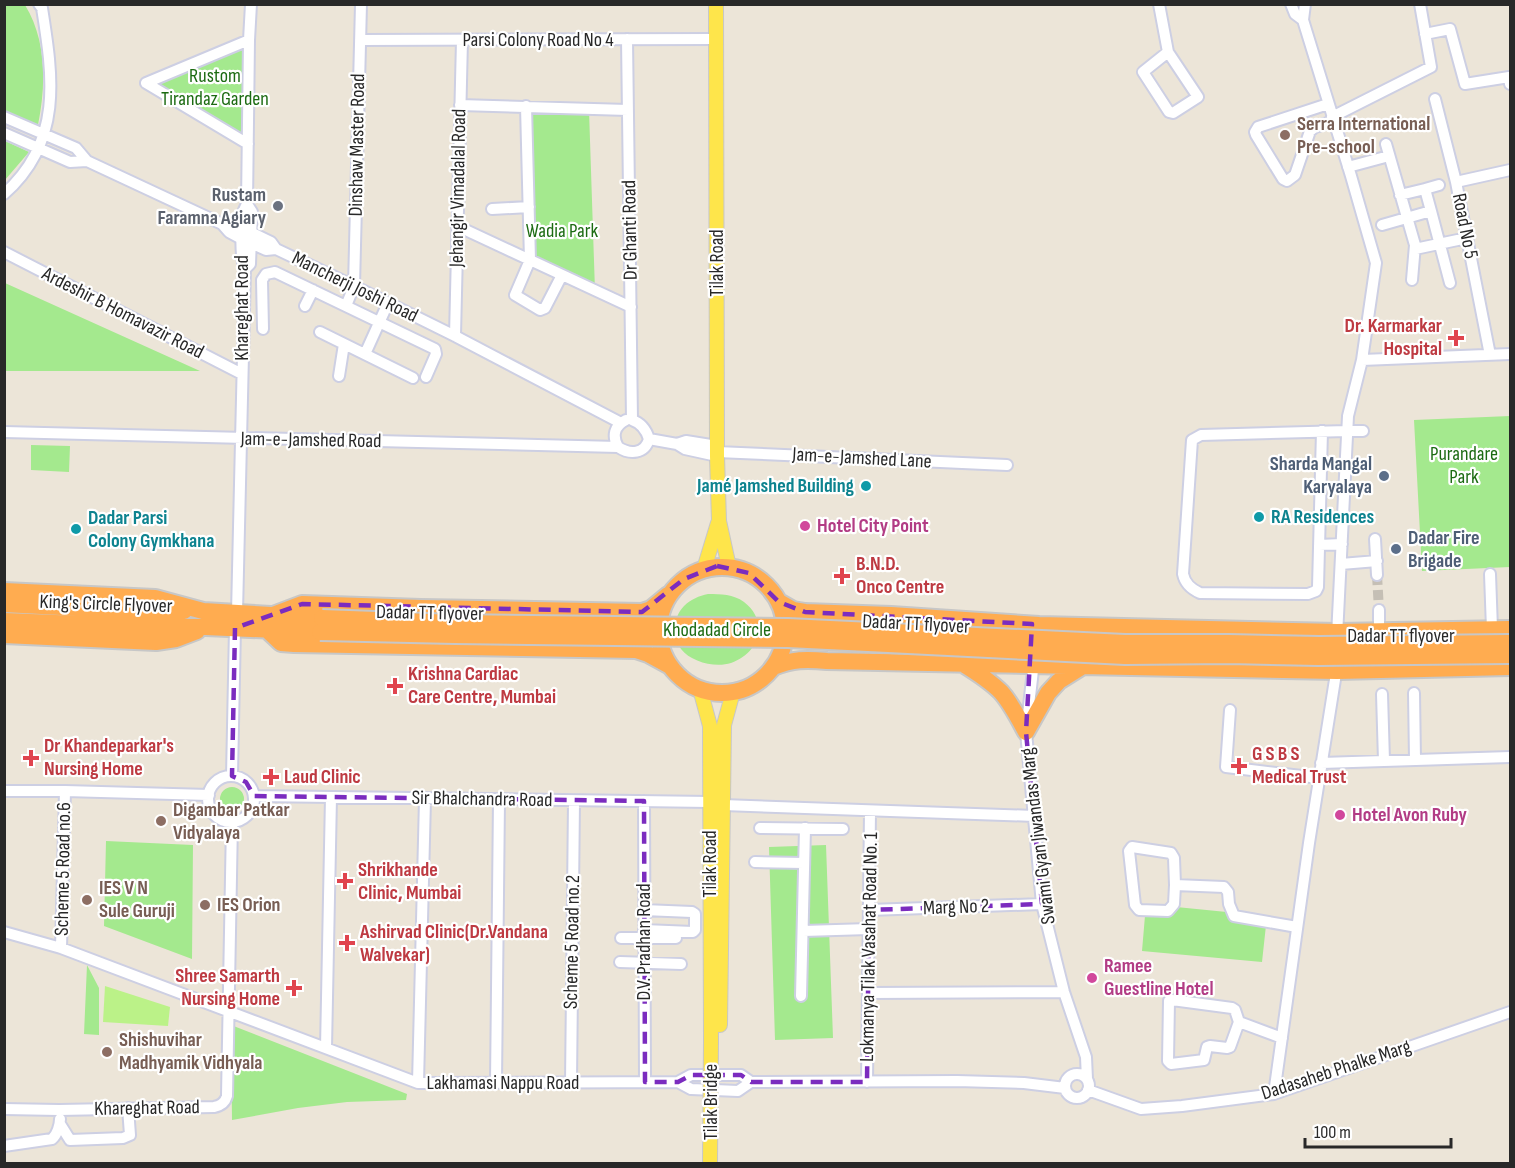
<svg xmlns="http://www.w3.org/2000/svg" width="1515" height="1168" viewBox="0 0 1515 1168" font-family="'Sofia Sans Condensed',sans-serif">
  <rect width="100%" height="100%" fill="#ece5d8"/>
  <!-- green -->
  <path fill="#a4e98e" d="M4 5H25C47 41 46 85 38 125L5 112Z
    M242 47V135L156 82Z
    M527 108 589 110 595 291 531 261Z
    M5 141 29 152 5 180Z
    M5 283 200 371H5Z
    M1510 416V567L1422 571 1414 420Z
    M31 445 70 446 69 472 31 470Z
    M708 594C721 594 733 594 744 602 769 621 760 653 731 663 715 668 691 662 681 649 672 637 673 617 684 606 691 599 699 596 708 594Z
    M220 799a12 12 0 1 1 24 0a12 12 0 1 1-24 0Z
    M106 841 193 845 192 959 104 926Z
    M826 845 833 1038 775 1040 769 847Z
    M1146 904 1267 916 1262 962 1142 951Z
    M87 965 99 988V1035L84 1034Z
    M231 1025 407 1094 406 1100 347 1102 298 1108 232 1120Z"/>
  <!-- pitch -->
  <path fill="#bbf288" d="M105 986 170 1007 168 1026 103 1022Z"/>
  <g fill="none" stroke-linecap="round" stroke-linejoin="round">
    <!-- minor-tunnel -->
    <path stroke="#c5bfb5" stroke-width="10" stroke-dasharray="10 5" stroke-linecap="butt" d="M1377 575 1379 610"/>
    <defs>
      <path id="minor" d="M1159 4 1168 52 1198 97 1173 113 1169 112 1143 72 1168 52
        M1291 4 1295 14 1303 20 1351 176 1376 263 1362 360 1348 416 1337 636
        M1303 20 1305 4
        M1425 34 1450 29 1465 84 1509 77 1510 84
        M627 39 632 420
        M360 40 717 39
        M146 83 248 144
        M146 83 249 40
        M1435 99 1456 182 1490 355
        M1328 104 1258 127 1255 132 1256 135 1283 179 1287 181 1295 175 1310 131 1315 127 1334 121
        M460 105 628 110
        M526 106 530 260 515 295 540 310 545 308 562 275
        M4 117 76 148 87 161 222 224 229 232 242 239 266 250 276 249 354 286 455 336 621 423
        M1332 117 1431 67 1420 4
        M4 133 70 162 87 161
        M1386 144 1415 245 1412 280
        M1348 167 1389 156
        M1456 182 1510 170
        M1425 189 1439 185
        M4 194C63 142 53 77 42 8L39 4
        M492 209 529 207
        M1431 211 1450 283
        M222 224 232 223 271 242 276 249
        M1382 225 1431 211 1425 189 1400 195
        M457 226 631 307
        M1415 249 1467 238
        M4 252 242 374
        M245 269 250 264 252 212 247 204
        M305 306 313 290
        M346 306 354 286 361 4
        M263 329 262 280 266 274 275 272 435 349 436 354 426 377
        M320 332 413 378
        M455 336 462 40
        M365 354 388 303
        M1362 360 1510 354
        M339 376 344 344
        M632 420C641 423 646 429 649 439
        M1322 431 1318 587 1316 591 1308 594 1200 593C1191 589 1185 584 1183 574L1192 440 1201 435 1347 431H1363
        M4 432 618 447C630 455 645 454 649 439
        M649 439 677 444 685 449 717 456
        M677 444 686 441 717 446
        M618 447C612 436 614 426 626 420
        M717 452 1007 465
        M1375 539 1377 575
        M1319 545 1342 544
        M1341 564 1377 561
        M1490 574 1492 629
        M1379 610V631
        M237 613 245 269C240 259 241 225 243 213 244 210 245 208 247 204L249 40 251 4
        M1034 661 1026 732 1042 904 1064 992 1086 1057 1087 1079
        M1414 693 1415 760
        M1382 694 1384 761
        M1230 710 1226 767 1319 778
        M1321 763 1510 757
        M232 776 235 628
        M208 799a23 23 0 1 1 46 0a23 23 0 1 1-46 0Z
        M4 791H65L209 795
        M254 796 710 802
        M644 801 645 1082
        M723 805 1034 816
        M760 828 843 829
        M755 862 804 863
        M1175 885 1174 904 1168 911 1139 910 1135 905 1129 851 1132 847 1171 853 1174 858 1175 885 1224 887 1228 892 1229 904 1234 916 1297 927
        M644 910 692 912 695 914V930L693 932 644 930
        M869 910 1042 904
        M803 931 869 929
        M4 932 61 948 418 1083 678 1082 691 1089 738 1091 751 1082 957 1081 1024 1083 1065 1088
        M621 938H676
        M61 948 65 791
        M620 962 681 964
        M868 993 1064 992
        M801 996 805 828
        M1239 1022 1230 1047 1227 1048 1210 1046 1207 1047 1204 1060 1171 1064 1168 1061 1169 1001 1172 1000 1232 1008 1235 1010 1239 1022 1282 1038
        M326 1048 331 797
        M1065 1086a12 12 0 1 1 24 0a12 12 0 1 1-24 0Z
        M678 1082 691 1075H741L751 1082
        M867 1082 870 811
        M418 1083 425 799
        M496 1083 499 800
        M571 1083 574 801
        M1088 1090 1141 1109 1182 1106 1274 1094 1510 1012
        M1274 1094 1309 843 1337 667
        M4 1109 59 1110 214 1107C220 1106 225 1103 227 1096L232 822
        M60 1124 70 1140 123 1138 130 1135 128 1108
        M4 1146 52 1139C57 1135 60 1125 60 1119"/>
      <path id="major" d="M716 4 717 456 719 521 729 567
        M704 569 718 523
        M700 689 710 726 711 1041
        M720 1025 724 725 733 692"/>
      <path id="highway" d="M659 630a63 63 0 1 1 126 0a63 63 0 1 1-126 0Z
        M4 591 155 598 203 611 322 618
        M779 602 793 610 805 612 891 615 1039 625 1337 632 1510 629
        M4 604 156 612 184 611
        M273 615 302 604 421 608 642 612 651 609 668 595
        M4 621 155 627H206L320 632
        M266 629 281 643 294 644 636 650 648 654 670 666
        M4 635 156 642 176 639 197 631
        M963 664C976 672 990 681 1001 692 1011 703 1019 719 1026 732
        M773 667C793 659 806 659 827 661L1337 671 1510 667
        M1026 732 1048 693 1059 681 1083 666"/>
    </defs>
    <!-- minor casing -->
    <use href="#minor" stroke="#cdcfe3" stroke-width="14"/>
    <!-- major casing -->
    <use href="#major" stroke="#c7c7c7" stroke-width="16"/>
    <!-- highway casing -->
    <use href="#highway" stroke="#c7c7c7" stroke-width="20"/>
    <!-- minor -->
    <use href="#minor" stroke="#fff" stroke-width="10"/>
    <!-- major -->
    <use href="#major" stroke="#fee54b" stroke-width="14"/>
    <!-- highway -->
    <use href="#highway" stroke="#ffac50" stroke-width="16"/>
    <defs>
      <path id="major-bridge" d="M710 1164 711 1041"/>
      <path id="highway-bridge" d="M322 618 455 623 788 627 1125 643H1229L1319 645 1510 643
        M320 632 455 635 788 639 1125 656 1229 655 1318 657 1510 655"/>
    </defs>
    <!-- major-bridge casing -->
    <use href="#major-bridge" stroke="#c7c7c7" stroke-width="16" stroke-linecap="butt"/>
    <!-- highway-bridge casing -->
    <use href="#highway-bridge" stroke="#c7c7c7" stroke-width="20" stroke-linecap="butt"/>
    <!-- major-bridge -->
    <use href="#major-bridge" stroke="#fee54b" stroke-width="14"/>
    <!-- highway-bridge -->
    <use href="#highway-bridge" stroke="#ffac50" stroke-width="16"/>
  </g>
  <!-- marked area -->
  <path fill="none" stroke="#7b2cbf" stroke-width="4.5" stroke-dasharray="12 8" stroke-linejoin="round" d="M717 566 749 573 779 602 805 612 1032 624 1026 732 1042 904 869 910 867 1082H751L741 1075H691L678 1082H645L644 801 254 796 246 782 232 776 235 628 302 604 642 612 684 579Z"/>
  <!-- markers -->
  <g fill="#8d6e63" stroke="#fff" stroke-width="2">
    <circle cx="1285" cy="135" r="6"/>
    <circle cx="161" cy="821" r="6"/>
    <circle cx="87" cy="900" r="6"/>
    <circle cx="205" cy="905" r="6"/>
    <circle cx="107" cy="1052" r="6"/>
  </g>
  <circle fill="#6b7280" stroke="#fff" stroke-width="2" cx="278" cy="206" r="6"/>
  <g fill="#e0444e" stroke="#fff" stroke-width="2">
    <path d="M1453 329h6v6h6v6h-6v6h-6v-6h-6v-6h6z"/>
    <path d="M839 567h6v6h6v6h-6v6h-6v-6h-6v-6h6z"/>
    <path d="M392 677h6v6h6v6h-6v6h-6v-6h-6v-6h6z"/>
    <path d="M28 749h6v6h6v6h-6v6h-6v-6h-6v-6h6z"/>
    <path d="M1236 757h6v6h6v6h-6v6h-6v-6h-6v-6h6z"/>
    <path d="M268 768h6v6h6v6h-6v6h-6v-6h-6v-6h6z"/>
    <path d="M342 872h6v6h6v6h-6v6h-6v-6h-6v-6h6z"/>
    <path d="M344 934h6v6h6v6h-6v6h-6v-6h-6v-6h6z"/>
    <path d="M291 979h6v6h6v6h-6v6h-6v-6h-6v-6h6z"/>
  </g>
  <g fill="#5c6f8a" stroke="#fff" stroke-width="2">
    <circle cx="1384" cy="476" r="6"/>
    <circle cx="1396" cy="549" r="6"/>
  </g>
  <g fill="#0f9aa8" stroke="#fff" stroke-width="2">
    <circle cx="866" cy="486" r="6"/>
    <circle cx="1259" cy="517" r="6"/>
    <circle cx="76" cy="529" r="6"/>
  </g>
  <g fill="#d1479c" stroke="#fff" stroke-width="2">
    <circle cx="805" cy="526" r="6"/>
    <circle cx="1340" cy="815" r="6"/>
    <circle cx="1092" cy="978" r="6"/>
  </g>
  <g text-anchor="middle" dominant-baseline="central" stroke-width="4.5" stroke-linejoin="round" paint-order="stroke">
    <!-- street labels -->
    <g font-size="20" fill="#282828" stroke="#fff">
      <text x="538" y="40">Parsi Colony Road No 4</text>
      <text transform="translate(357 145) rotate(-89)">Dinshaw Master Road</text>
      <text transform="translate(458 188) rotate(-89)">Jehangir Vimadalal Road</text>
      <text transform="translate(1465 226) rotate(79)">Road No 5</text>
      <text transform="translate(630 230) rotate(-91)">Dr Ghanti Road</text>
      <text transform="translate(717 263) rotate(-90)">Tilak Road</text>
      <text transform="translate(355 287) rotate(26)">Mancherji Joshi Road</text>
      <text transform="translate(242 308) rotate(-90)">Khareghat Road</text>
      <text transform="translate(123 313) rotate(27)">Ardeshir B Homavazir Road</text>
      <text transform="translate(311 440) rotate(1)">Jam-e-Jamshed Road</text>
      <text transform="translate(862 458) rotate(3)">Jam-e-Jamshed Lane</text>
      <text transform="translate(106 604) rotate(2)">King's Circle Flyover</text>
      <text transform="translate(430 613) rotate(1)">Dadar TT flyover</text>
      <text transform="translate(916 624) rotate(3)">Dadar TT flyover</text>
      <text x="1401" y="636">Dadar TT flyover</text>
      <text transform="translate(482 799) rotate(1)">Sir Bhalchandra Road</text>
      <text transform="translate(1038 836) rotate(-97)">Swami Gyan Jiwandas Marg</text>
      <text transform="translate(710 864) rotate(-90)">Tilak Road</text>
      <text transform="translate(63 869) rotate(-89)">Scheme 5 Road no.6</text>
      <text transform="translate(956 907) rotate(-2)">Marg No 2</text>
      <text transform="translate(572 942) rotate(-89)">Scheme 5 Road no.2</text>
      <text transform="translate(644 942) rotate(-90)">D.V. Pradhan Road</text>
      <text transform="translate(869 947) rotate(-89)">Lokmanya Tilak Vasahat Road No. 1</text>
      <text transform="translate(1336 1070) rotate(-18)">Dadasaheb Phalke Marg</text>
      <text x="503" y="1083">Lakhamasi Nappu Road</text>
      <text transform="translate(711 1102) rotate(-90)">Tilak Bridge</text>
      <text transform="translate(147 1108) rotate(-1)">Khareghat Road</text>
    </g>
    <!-- park labels -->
    <g font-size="20" fill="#1c6b12" stroke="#fff">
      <text x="215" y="76">Rustom<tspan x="215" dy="23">Tirandaz Garden</tspan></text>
      <text x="562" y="231">Wadia Park</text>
      <text x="1464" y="454">Purandare<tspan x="1464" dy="23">Park</tspan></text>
      <text x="717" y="630">Khodadad Circle</text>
    </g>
    <!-- education labels -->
    <g font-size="20" font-weight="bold" fill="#785e54" stroke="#fff" text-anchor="start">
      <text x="1297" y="124">Serra International<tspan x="1297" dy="23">Pre-school</tspan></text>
      <text x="173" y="810">Digambar Patkar<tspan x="173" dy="23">Vidyalaya</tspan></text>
      <text x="99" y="888">IES V N<tspan x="99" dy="23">Sule Guruji</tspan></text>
      <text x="217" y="905">IES Orion</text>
      <text x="119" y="1040">Shishuvihar<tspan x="119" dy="23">Madhyamik Vidhyala</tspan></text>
    </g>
    <!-- worship labels -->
    <g font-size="20" font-weight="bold" fill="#5b616d" stroke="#fff" text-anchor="end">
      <text x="266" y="195">Rustam<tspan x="266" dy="23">Faramna Agiary</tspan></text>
    </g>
    <!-- health labels -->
    <g font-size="20" font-weight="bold" fill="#be3a42" stroke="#fff" text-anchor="start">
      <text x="1442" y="326" text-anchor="end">Dr. Karmarkar<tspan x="1442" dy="23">Hospital</tspan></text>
      <text x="856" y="564">B.N.D.<tspan x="856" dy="23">Onco Centre</tspan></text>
      <text x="408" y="674">Krishna Cardiac<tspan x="408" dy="23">Care Centre, Mumbai</tspan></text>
      <text x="44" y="746">Dr Khandeparkar's<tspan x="44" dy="23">Nursing Home</tspan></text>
      <text x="1252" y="754">G S B S<tspan x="1252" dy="23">Medical Trust</tspan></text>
      <text x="284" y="777">Laud Clinic</text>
      <text x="358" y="870">Shrikhande<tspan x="358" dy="23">Clinic, Mumbai</tspan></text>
      <text x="360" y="932">Ashirvad Clinic(Dr.Vandana<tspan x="360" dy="23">Walvekar)</tspan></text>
      <text x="280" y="976" text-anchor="end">Shree Samarth<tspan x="280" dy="23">Nursing Home</tspan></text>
    </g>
    <!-- service labels -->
    <g font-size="20" font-weight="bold" fill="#4e5e75" stroke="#fff" text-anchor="end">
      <text x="1372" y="464">Sharda Mangal<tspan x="1372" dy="23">Karyalaya</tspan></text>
      <text x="1408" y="538" text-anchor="start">Dadar Fire<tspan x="1408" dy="23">Brigade</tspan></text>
    </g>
    <!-- culture labels -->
    <g font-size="20" font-weight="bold" fill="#0d838f" stroke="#fff" text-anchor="start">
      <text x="854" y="486" text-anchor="end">Jamé Jamshed Building</text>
      <text x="1271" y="517">RA Residences</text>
      <text x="88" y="518">Dadar Parsi<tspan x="88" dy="23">Colony Gymkhana</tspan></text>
    </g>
    <!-- hotel labels -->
    <g font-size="20" font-weight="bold" fill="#b23c85" stroke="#fff" text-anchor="start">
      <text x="817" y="526">Hotel City Point</text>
      <text x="1352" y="815">Hotel Avon Ruby</text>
      <text x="1104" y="966">Ramee<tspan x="1104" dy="23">Guestline Hotel</tspan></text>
    </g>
  </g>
  <!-- border -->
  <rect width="1515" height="1168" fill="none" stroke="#282828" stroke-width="12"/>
  <!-- scale -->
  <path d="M1305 1138v9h146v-9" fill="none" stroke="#282828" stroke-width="3"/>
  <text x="1314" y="1138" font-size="18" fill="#282828" stroke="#ffffff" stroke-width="4.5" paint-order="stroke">100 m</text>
</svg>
